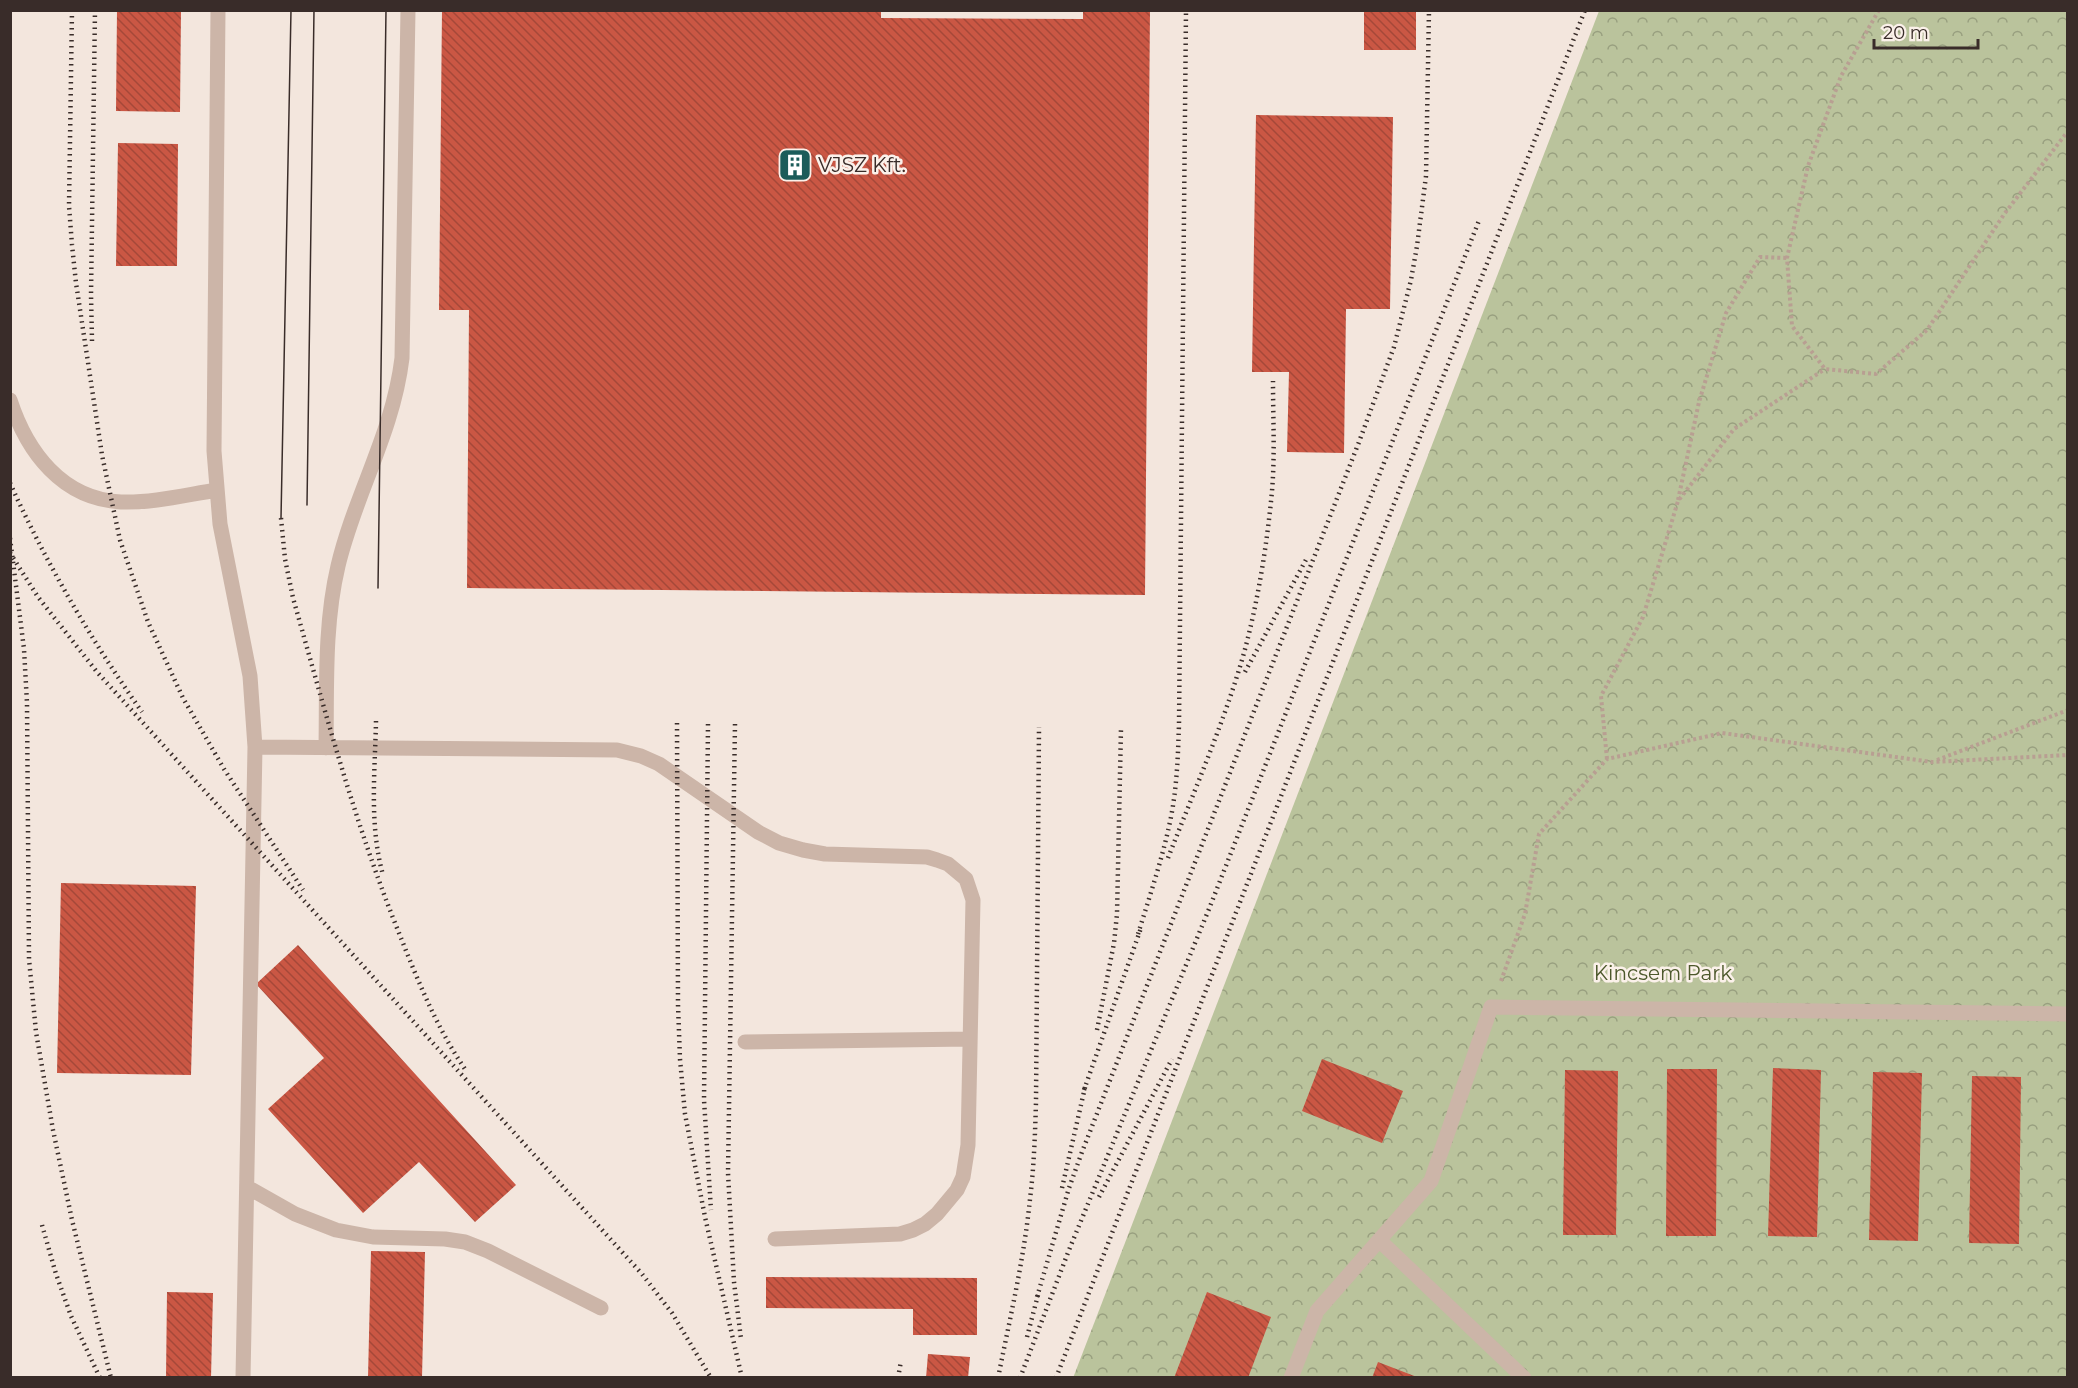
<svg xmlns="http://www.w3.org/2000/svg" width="2078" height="1388" viewBox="0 0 2078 1388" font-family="Montserrat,sans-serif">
  <defs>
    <pattern id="park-crowns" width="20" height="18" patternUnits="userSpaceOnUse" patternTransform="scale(1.5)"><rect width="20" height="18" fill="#bac39c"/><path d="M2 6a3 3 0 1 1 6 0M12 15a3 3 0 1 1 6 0" fill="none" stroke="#989f7f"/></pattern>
    <pattern id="building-back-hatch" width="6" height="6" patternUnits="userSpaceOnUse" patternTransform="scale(1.5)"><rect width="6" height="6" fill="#ca5744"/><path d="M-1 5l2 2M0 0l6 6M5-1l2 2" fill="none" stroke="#a54839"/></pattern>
  </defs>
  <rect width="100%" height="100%" fill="#f3e6dd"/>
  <!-- park -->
  <path fill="url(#park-crowns)" d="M1599 11H2067V1377L1073 1378Z"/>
  <!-- building -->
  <path fill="url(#building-back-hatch)" d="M117 10H181L180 112 116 111Z
    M442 10H881V18L1083 19V10H1150L1145 595 467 588 469 310H439Z
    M1364 10H1416V50H1364Z
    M1256 115 1393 117 1390 309H1346L1344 453 1287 452 1289 372H1252Z
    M118 143 178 144 177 266H116Z
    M61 883 196 886 191 1075 57 1073Z
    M298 945 516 1185 475 1222 419 1162 363 1213 268 1109 324 1058 256 984Z
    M1322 1059 1403 1091 1382 1143 1302 1111Z
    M1773 1068 1821 1070 1817 1237 1768 1236Z
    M1667 1069H1717L1716 1236H1666Z
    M1565 1070 1618 1071 1616 1235H1563Z
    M1873 1072 1922 1073 1918 1241 1869 1240Z
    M1972 1076 2021 1077 2019 1244 1969 1243Z
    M371 1251 425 1252 422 1378H368Z
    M766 1277 977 1278V1335H913V1309L766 1308Z
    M167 1292 213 1293 211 1378H166Z
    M1207 1292 1271 1317 1248 1378H1174Z
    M928 1354 970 1357 968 1378H926Z
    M1378 1362 1417 1377V1378H1372Z"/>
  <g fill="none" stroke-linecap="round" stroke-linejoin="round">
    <!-- path -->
    <path stroke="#b89f92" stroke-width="4" stroke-dasharray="3 3" stroke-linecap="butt" d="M1879 10 1841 76 1808 166 1787 258 1792 326 1825 369 1876 374 1927 330 2005 213 2068 131
      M1678 500 1699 402 1726 313 1760 257 1787 258
      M1607 759 1601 696 1643 617 1678 501 1734 429 1825 369
      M1937 760 2068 710
      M1501 981 1525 914 1539 834 1607 759 1722 733 1932 762 2068 755"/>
    <!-- minor -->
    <path stroke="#ccb5a8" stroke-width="15" d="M218 10 214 451 220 524 250 676 255 747 243 1378
      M10 400C27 452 62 499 121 502 153 503 185 495 217 490
      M255 747 617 750 641 756 659 764 758 832 779 843 803 850 825 854 927 857 937 860 948 864 966 879 973 900 968 1145 963 1177 957 1190 937 1214 925 1224 913 1230 900 1234 775 1239
      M326 748C327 688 324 625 338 566 355 494 393 433 402 358L408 10
      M745 1042 970 1039
      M247 1187 295 1214 336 1230 373 1237 445 1239 465 1242 488 1251 601 1308
      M1379 1240 1524 1378
      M1291 1378 1317 1311 1431 1181 1491 1007 2068 1014"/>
    <!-- tram -->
    <path stroke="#392c29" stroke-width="1.5" d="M307 505 314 10
      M281 518 291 10
      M378 588 386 10"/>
    <!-- rail -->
    <path stroke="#392c29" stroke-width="4.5" stroke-dasharray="1.5 4.5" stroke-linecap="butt" d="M72 10 69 206 72 245 76 283 102 455 120 540 148 622 183 698 224 769 303 890
      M92 341 91 295 95 10
      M10 483C46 563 91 640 142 712
      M281 518 285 559 293 598C325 711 355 824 399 933 418 981 437 1029 467 1072
      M10 538 24 649 27 703 29 959 36 1032 53 1130 72 1220 111 1378
      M10 553 38 597 97 672 642 1274 672 1313 711 1378
      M1245 672 1308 556
      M376 721C375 772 369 825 383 875
      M677 723 678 1005 680 1059 685 1114 705 1217 742 1378
      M708 724 704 1100 711 1210
      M735 724 728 1173 734 1282 741 1339
      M1168 858C1194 791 1224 723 1244 653 1258 601 1267 545 1272 491 1275 455 1273 418 1273 381
      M1138 934C1150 895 1163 857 1171 817 1177 786 1178 755 1179 724L1186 10
      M1097 1030 1114 943 1117 914 1121 728
      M1084 1090 1141 928
      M1062 1188 1086 1083
      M1099 1197 1172 1059
      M42 1225 56 1274 71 1316 100 1378
      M1037 1297 1069 1188 1082 1152 1359 442 1394 347 1411 280 1417 246 1426 176 1429 10
      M1027 1337 1039 1291
      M898 1378 901 1361
      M998 1378C1010 1318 1024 1259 1030 1199 1034 1167 1035 1135 1036 1102L1039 727
      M1020 1378 1069 1250 1209 909 1480 218
      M1056 1378 1585 10"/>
  </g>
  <!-- icons -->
  <defs>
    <symbol id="building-square" viewBox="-11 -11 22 22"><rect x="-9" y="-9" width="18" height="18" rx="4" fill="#1c5c5a" stroke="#fbf1ea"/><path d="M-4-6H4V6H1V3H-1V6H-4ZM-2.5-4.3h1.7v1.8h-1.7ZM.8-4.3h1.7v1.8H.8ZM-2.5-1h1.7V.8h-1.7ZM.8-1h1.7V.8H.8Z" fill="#fff"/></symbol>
  </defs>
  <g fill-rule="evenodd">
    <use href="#building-square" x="776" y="146" width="38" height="38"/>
  </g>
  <g text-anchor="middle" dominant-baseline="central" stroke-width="5" stroke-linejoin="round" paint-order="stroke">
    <!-- poi labels -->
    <g font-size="20" fill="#392c29" stroke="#fbf1ea" text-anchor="start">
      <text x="818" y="165">VJSZ Kft.</text>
    </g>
    <!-- park labels -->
    <g font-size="20" fill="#4c582b" stroke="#fbf1ea">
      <text x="1663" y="973">Kincsem Park</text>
    </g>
  </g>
  <!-- border -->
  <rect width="2078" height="1388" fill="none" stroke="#392c29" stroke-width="24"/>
  <!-- scale -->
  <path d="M1874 39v9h104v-9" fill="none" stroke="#392c29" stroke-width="3"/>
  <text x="1883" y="39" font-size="18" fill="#392c29" stroke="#fbf1ea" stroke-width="4.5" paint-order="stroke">20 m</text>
</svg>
